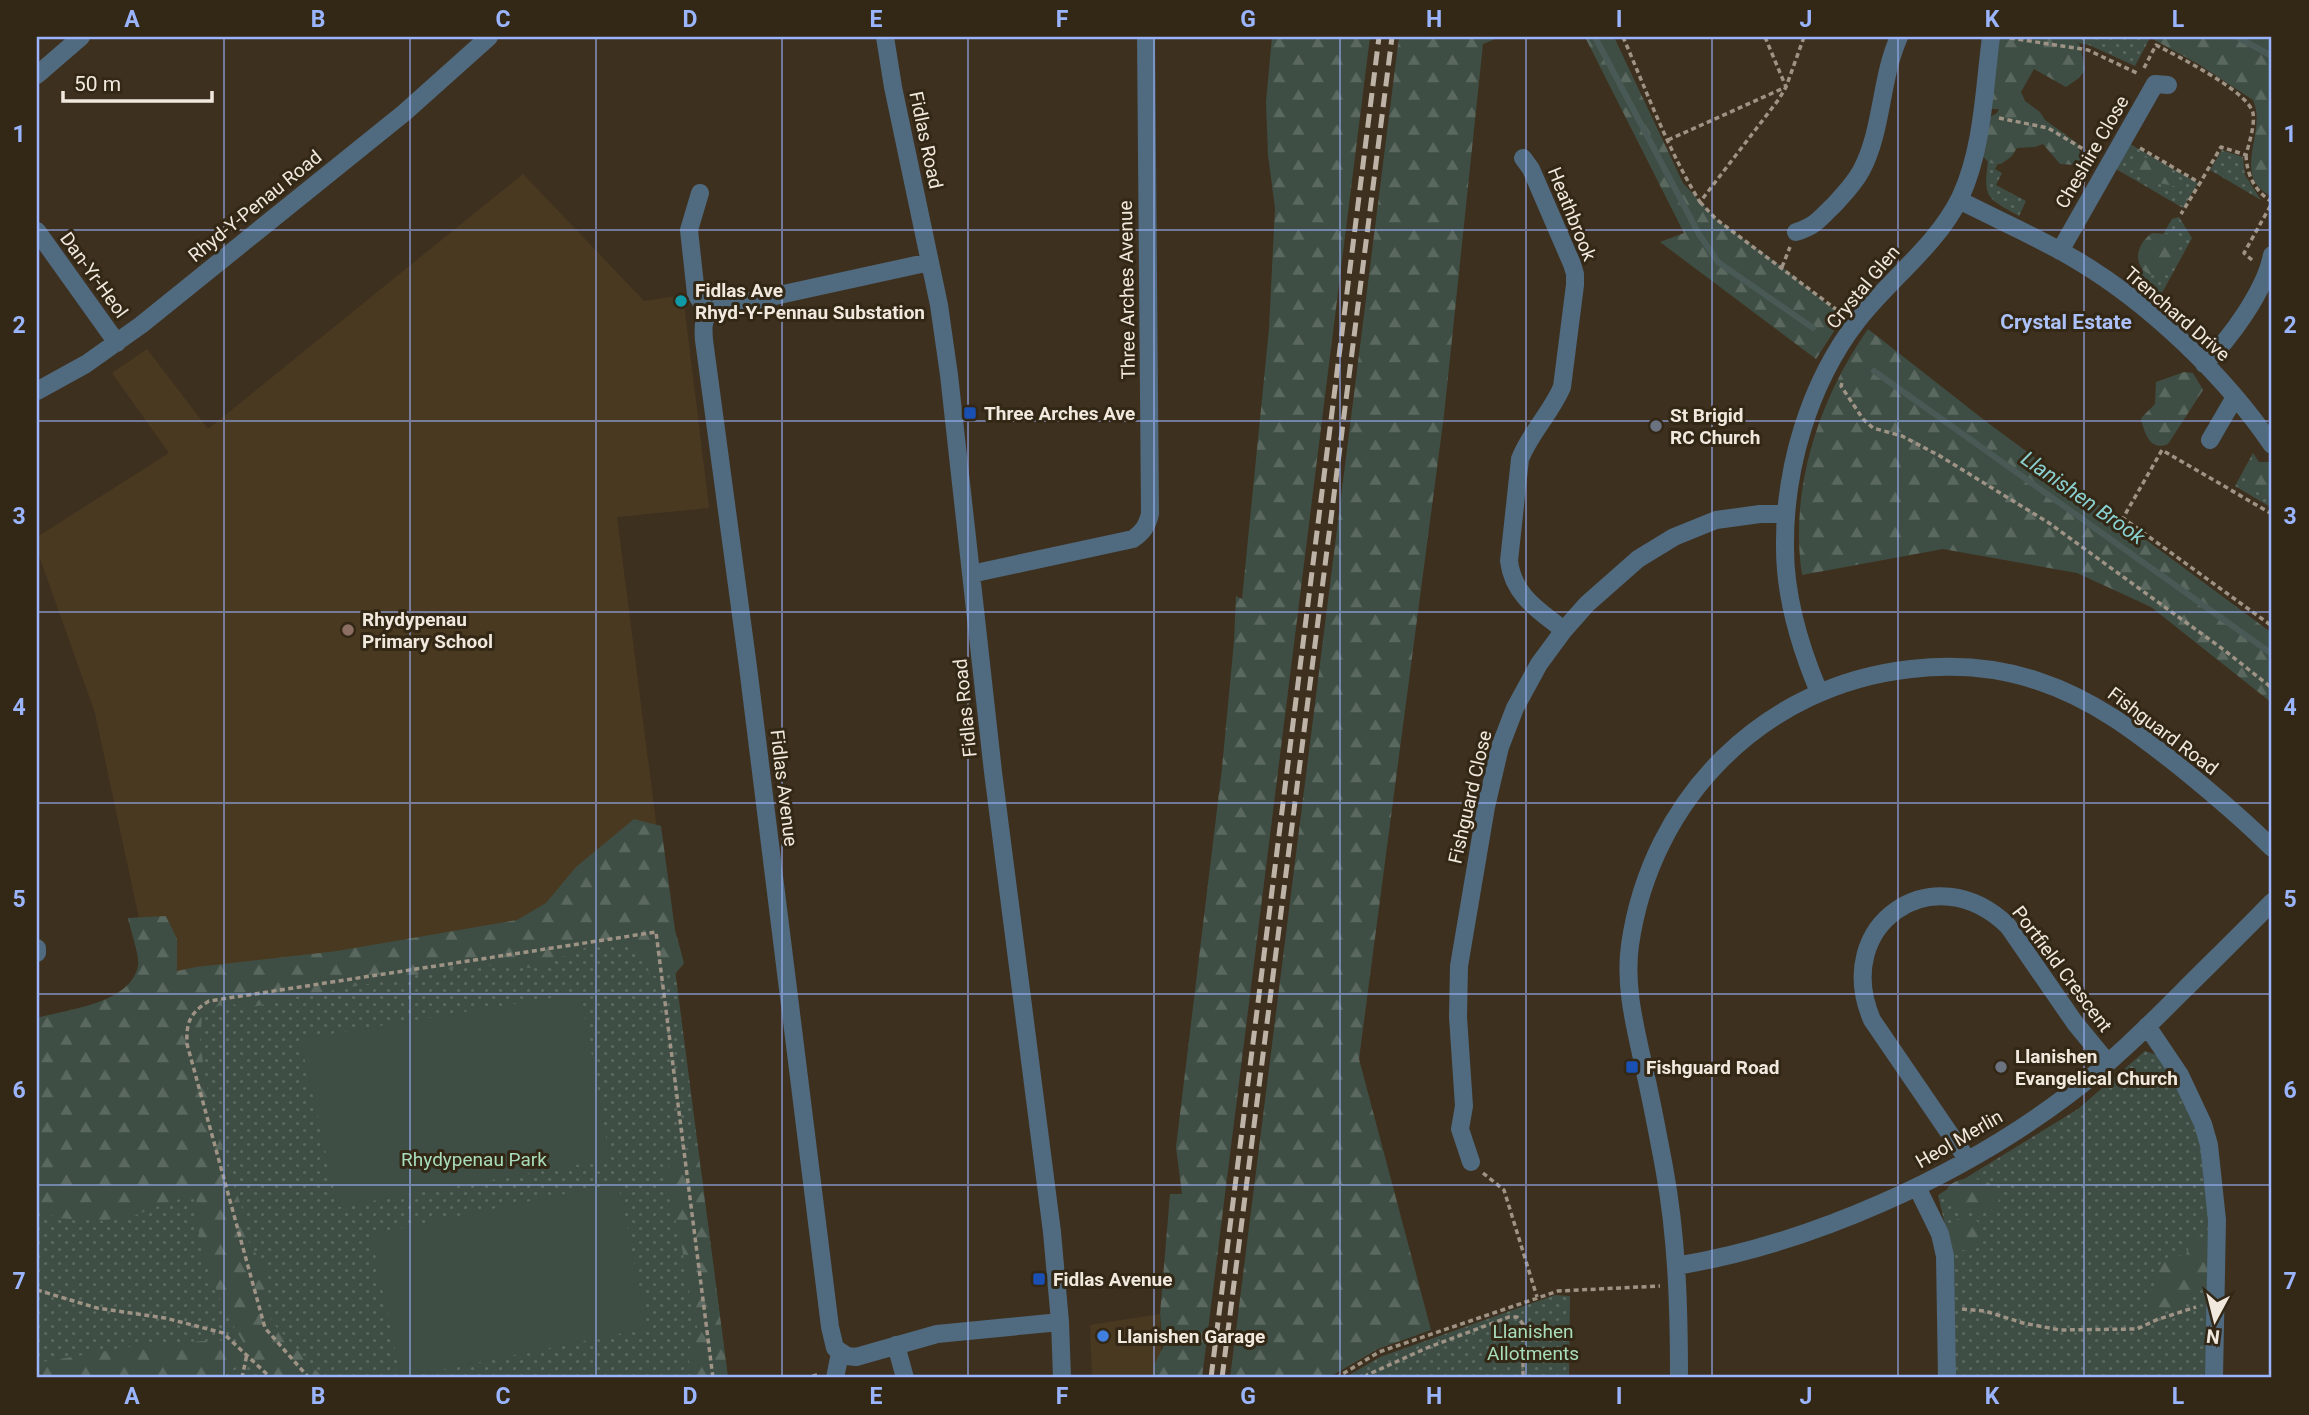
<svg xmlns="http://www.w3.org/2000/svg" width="2309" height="1415" viewBox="0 0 2309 1415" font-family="Roboto,sans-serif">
  <defs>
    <pattern id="green-dots" width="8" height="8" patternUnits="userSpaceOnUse" patternTransform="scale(1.75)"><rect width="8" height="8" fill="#3e4e44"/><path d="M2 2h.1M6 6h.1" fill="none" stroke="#5a685f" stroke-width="1.8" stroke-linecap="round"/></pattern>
    <pattern id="forest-firs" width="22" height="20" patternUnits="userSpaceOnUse" patternTransform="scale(1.75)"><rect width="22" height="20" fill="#3e4e44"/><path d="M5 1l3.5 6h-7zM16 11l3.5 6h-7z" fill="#5a685f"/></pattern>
  </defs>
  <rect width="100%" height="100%" fill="#3e301f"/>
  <!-- built -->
  <path fill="#4a3921" d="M523 174 644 301 683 295 709 508 617 517 667 908 155 993 95 713 37 550V537L169 453 112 373 147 349 208 429Z
    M1160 1314 1162 1378H1092L1090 1325Z"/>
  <!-- green -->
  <path fill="url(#green-dots)" d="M2070 37H2149L2150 38 2135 66 2089 45 2078 43Z
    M2130 144 2198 183 2183 208 2116 169Z
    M2222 150 2243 157 2245 175 2261 200 2210 170Z
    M1988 161 1998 163 1995 169 2002 173 1996 185 2026 201 2019 216C1987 198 1983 199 1988 161Z
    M2179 217 2192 238 2157 302 2134 284 2172 219Z
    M2253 453 2272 482V508L2235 486Z
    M667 908 728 1378H37V1018Z
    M2145 1051 2157 1055 2176 1084 2200 1136 2210 1232 2207 1378H1955L1946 1229 1938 1195 2078 1109Z
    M1555 1295 1570 1296 1569 1378H1344L1380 1357Z"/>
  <!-- forest -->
  <path fill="url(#forest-firs)" d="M1272 37H1370L1202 1378H1154V1365L1163 1347 1160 1314 1170 1194H1182L1176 1147 1222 768 1234 641 1236 596 1242 599 1269 329 1275 208 1268 155 1266 102Z
    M1399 37H1500L1483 44 1444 415 1359 1059 1431 1330 1378 1349 1328 1378H1230Z
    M1585 37H1614L1683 183 1716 219 1782 267 1843 317 1816 359 1660 242 1684 233Z
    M2000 37H2070L2080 45 2085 70 2079 78 2066 87 2034 69 2021 92 2025 101 2040 112 2045 120 2077 143 2082 159 2076 165 2060 164 2043 144 2035 147 2017 148 2011 157 2001 164 1989 163 1981 154 1985 120 1997 113 1999 109H1989L1997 41Z
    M2149 37H2272V197C2229 175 2268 133 2253 100L2198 64Z
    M2145 157 2176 175 2180 181 2178 187 2150 181 2138 172 2137 164Z
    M2152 233 2167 234 2178 240C2180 251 2179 257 2172 266 2150 292 2120 257 2152 233Z
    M1868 329 1988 423 2272 633V703L2151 607 2077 573 1943 549 1802 575C1789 489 1819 399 1868 329Z
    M2184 372 2193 373 2203 390 2168 444C2150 452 2144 432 2141 418L2155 404 2156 382Z
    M2254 462H2269L2272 465V495L2266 497 2248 487 2245 481Z
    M634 819 661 826 675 930 684 963 675 974 654 976 649 974 647 961 637 947H588L534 968 473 965 301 996 248 1008 224 1002 202 1017 200 1041 206 1083 227 1166 244 1214 247 1239 267 1272 264 1292 271 1321 323 1378H261L249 1367H236L213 1378H37V1363L48 1361 141 1345 220 1340 233 1349 243 1342 224 1310 200 1246 196 1195 169 1202 136 1215 101 1221 56 1218 37 1206V1018C68 1009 130 1004 138 966 140 956 130 929 128 918L166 916 177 939V971L196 967 337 951 517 920 546 903 576 867Z
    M689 1147 698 1150 728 1378H693L687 1352 699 1334 692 1309 680 1236 664 1180 672 1155Z
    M1971 1178C1987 1182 1996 1181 1999 1200L1992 1210 1960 1209 1949 1204C1940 1185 1955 1180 1971 1178Z
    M1969 1217 1978 1222 1984 1234 1981 1246C1976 1247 1968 1251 1963 1250 1950 1249 1944 1232 1952 1223 1956 1218 1963 1218 1969 1217Z
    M2200 1237 2208 1241 2213 1254C2204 1282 2198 1298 2170 1309 2162 1312 2156 1315 2148 1314L2146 1298 2158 1279 2160 1264 2169 1257 2186 1255 2191 1239Z"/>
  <!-- pitch -->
  <path fill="#3e4e44" d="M581 993 610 1159 338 1207 300 1039Z
    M618 1183 648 1328 401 1378 371 1234Z"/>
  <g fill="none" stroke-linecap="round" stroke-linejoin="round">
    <!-- stream -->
    <path stroke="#495a56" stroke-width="6" d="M1595 37 1699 234 1718 262 1813 328
      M2237 37 2272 56
      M1874 371 2272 654"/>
    <!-- path -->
    <path stroke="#9e9385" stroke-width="3.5" stroke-dasharray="5 3.5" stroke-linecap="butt" d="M1623 37C1647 92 1668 150 1700 202L1779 99 1786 87 1804 37
      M2010 38 2088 50 2139 74
      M2144 68 2156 45C2177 56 2248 91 2253 113 2255 126 2249 143 2246 155L2221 147 2200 183
      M1999 118 2048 128 2095 156
      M1668 140 1786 87 1765 37
      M2140 148 2200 183 2181 214
      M2246 155C2247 176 2255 191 2272 202
      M1700 202 1716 219 1841 313
      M2252 260 2244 253 2272 203
      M1782 267 1790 247
      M1842 383 1841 386 1863 419 1873 428 1902 436 1940 456 2049 523 2224 650 2272 688
      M2272 514 2162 450 2123 518 2272 626
      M1483 1173 1504 1190 1537 1297
      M37 1290 97 1308 165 1318 223 1333 271 1378
      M1962 1309 1985 1311 2023 1323 2060 1330 2137 1329 2156 1320 2196 1307
      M242 1378 247 1354
      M309 1378 265 1328 187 1044C186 1022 190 1013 209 1001L656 932 713 1378
      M804 1378 817 1375
      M1336 1378 1379 1352 1558 1291 1660 1286
      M1365 1378 1367 1375 1429 1347 1509 1317H1517L1523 1324V1378"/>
    <!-- minor -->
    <path stroke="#506a7f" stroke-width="18" d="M885 37 893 87 939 305 949 375 993 772 1052 1232 1060 1322 1062 1378
      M37 75 81 37
      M1523 158 1531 169 1572 264 1575 274V285L1562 387C1551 413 1530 433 1520 459L1509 561C1513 595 1539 611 1564 630
      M700 193 689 230 696 294 708 313
      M1959 200C1998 220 2040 238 2078 261 2150 304 2225 376 2272 445
      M37 231 117 343
      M1796 232C1816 226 1819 219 1834 205 1844 194 1854 184 1861 171 1883 130 1880 79 1899 37
      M2060 251 2155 84 2168 85
      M930 262 715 309C702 317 703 326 704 340L748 667 830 1327 835 1348 847 1356 856 1357 937 1334 1060 1322
      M2204 364C2230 339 2265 291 2272 255
      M37 391 86 364 141 325 404 113 489 37
      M2210 440 2235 397
      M971 574 1133 539C1143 532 1147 526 1150 514L1146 37
      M1819 692C1800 647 1785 598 1785 548 1784 469 1809 383 1858 320 1890 279 1937 245 1960 198 1983 149 1984 90 1991 37
      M37 948V953
      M2147 1026 2180 1075 2203 1124 2209 1145 2217 1220 2214 1378
      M1967 1159 1872 1020C1831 924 1934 854 2008 926L2075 1023 2107 1062
      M1471 1162 1460 1129 1464 1106 1458 1017 1459 966 1486 807 1500 747 1515 708 1539 664 1564 630 1587 604 1638 559 1674 537 1716 520 1760 514H1786
      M1917 1187 1940 1234 1945 1256 1947 1378
      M1676 1266C1811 1244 1959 1177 2068 1095 2109 1065 2146 1028 2182 992 2212 962 2243 932 2272 902
      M896 1345 905 1378
      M835 1378 840 1353
      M1679 1378C1679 1307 1677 1237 1664 1167 1658 1135 1652 1103 1645 1072 1636 1030 1624 988 1630 945 1651 798 1764 685 1911 669 1954 664 1997 667 2038 681 2093 699 2136 732 2180 767 2212 793 2243 819 2272 848"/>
    <!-- rail -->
    <path stroke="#bdb3a6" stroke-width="5" stroke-dasharray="14 7" stroke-linecap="butt" d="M1211 1378 1379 37
      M1222 1378 1392 37"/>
  </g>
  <!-- grid -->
  <path fill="none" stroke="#9ab5fd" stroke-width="2" stroke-opacity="0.55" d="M224 37V1378M410 37V1378M596 37V1378M782 37V1378M968 37V1378M1154 37V1378M1340 37V1378M1526 37V1378M1712 37V1378M1898 37V1378M2084 37V1378M37 230H2272M37 421H2272M37 612H2272M37 803H2272M37 994H2272M37 1185H2272"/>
  <!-- markers -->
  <circle fill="#0f9aa8" stroke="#332715" stroke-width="2.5" cx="681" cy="301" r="7"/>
  <g fill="#1a4fb4" stroke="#332715" stroke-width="2.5">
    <rect x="963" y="406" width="14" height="14" rx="3.5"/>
    <rect x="1625" y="1060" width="14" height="14" rx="3.5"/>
    <rect x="1032" y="1272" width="14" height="14" rx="3.5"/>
  </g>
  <g fill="#6b7280" stroke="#332715" stroke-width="2.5">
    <circle cx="1656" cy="426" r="7"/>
    <circle cx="2001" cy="1067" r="7"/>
  </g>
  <circle fill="#8d6e63" stroke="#332715" stroke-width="2.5" cx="348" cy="630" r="7"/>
  <circle fill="#3f7fe0" stroke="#332715" stroke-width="2.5" cx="1103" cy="1336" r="7"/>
  <g text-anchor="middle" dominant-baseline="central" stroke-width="6" stroke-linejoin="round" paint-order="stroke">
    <!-- street labels -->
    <g font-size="19" fill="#f1e9de" stroke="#332715">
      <text transform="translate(926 140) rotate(78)">Fidlas Road</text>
      <text transform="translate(2092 152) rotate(-60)">Cheshire Close</text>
      <text transform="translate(255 206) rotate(-39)">Rhyd-Y-Penau Road</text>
      <text transform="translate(1572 214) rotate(68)">Heathbrook</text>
      <text transform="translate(94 275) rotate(54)">Dan-Yr-Heol</text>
      <text transform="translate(1863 287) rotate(-50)">Crystal Glen</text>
      <text transform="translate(1127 290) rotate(-91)">Three Arches Avenue</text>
      <text transform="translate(2177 314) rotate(41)">Trenchard Drive</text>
      <text transform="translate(965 708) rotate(-96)">Fidlas Road</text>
      <text transform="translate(2163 731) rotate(37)">Fishguard Road</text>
      <text transform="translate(784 788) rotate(83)">Fidlas Avenue</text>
      <text transform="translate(1470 797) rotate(-77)">Fishguard Close</text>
      <text transform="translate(2062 969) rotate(53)">Portfield Crescent</text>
      <text transform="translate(1959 1139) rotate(-30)">Heol Merlin</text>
    </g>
    <!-- poi labels -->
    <g font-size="19" font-weight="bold" fill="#f1e9de" stroke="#332715" text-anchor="start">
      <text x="695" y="290">Fidlas Ave<tspan x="695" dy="22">Rhyd-Y-Pennau Substation</tspan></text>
      <text x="984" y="413">Three Arches Ave</text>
      <text x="1670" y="415">St Brigid<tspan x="1670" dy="22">RC Church</tspan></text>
      <text x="362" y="619">Rhydypenau<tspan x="362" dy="22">Primary School</tspan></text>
      <text x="2015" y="1056">Llanishen<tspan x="2015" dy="22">Evangelical Church</tspan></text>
      <text x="1646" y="1067">Fishguard Road</text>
      <text x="1053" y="1279">Fidlas Avenue</text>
      <text x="1117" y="1336">Llanishen Garage</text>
    </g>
    <!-- park labels -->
    <g font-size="19" fill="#a8ddbc" stroke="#332715">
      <text x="474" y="1159">Rhydypenau Park</text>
      <text x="1533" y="1331">Llanishen<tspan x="1533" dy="22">Allotments</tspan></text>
    </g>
    <!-- neighbourhood labels -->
    <g font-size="21" font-weight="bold" fill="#acc1f7" stroke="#332715">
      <text x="2066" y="322">Crystal Estate</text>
    </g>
    <!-- water labels -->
    <g font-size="21" font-style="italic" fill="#8ad2d2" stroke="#332715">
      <text transform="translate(2083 498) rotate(35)">Llanishen Brook</text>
    </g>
  </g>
  <!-- border -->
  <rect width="2309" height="1415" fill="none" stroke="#332715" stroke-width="77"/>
  <!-- north arrow -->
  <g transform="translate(2215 1320) rotate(187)" stroke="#332715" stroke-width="5" paint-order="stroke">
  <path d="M0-5L12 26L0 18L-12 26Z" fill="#f1e9de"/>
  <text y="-10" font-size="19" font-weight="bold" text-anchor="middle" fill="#f1e9de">N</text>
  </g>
  <!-- scale -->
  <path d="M63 91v10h149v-10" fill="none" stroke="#f1e9de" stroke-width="3.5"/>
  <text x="74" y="91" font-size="21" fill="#f1e9de" stroke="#332715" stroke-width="5" paint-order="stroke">50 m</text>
  <rect x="38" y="38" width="2232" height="1338" fill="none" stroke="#9ab5fd" stroke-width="2.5"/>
  <g font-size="23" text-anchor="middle" font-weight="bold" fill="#9ab5fd">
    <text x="132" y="27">A</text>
    <text x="318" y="27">B</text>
    <text x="503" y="27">C</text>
    <text x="690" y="27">D</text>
    <text x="876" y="27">E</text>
    <text x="1062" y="27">F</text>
    <text x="1248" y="27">G</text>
    <text x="1434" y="27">H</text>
    <text x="1619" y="27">I</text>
    <text x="1806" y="27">J</text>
    <text x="1992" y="27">K</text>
    <text x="2178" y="27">L</text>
    <text x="19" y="142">1</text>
    <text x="2290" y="142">1</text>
    <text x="19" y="333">2</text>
    <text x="2290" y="333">2</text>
    <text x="19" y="524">3</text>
    <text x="2290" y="524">3</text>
    <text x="19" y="715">4</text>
    <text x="2290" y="715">4</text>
    <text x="19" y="907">5</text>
    <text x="2290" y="907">5</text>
    <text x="19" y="1098">6</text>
    <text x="2290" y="1098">6</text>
    <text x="19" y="1289">7</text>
    <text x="2290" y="1289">7</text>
    <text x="132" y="1404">A</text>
    <text x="318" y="1404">B</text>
    <text x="503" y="1404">C</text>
    <text x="690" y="1404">D</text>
    <text x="876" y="1404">E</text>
    <text x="1062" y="1404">F</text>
    <text x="1248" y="1404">G</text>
    <text x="1434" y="1404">H</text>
    <text x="1619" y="1404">I</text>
    <text x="1806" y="1404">J</text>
    <text x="1992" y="1404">K</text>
    <text x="2178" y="1404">L</text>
  </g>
</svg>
